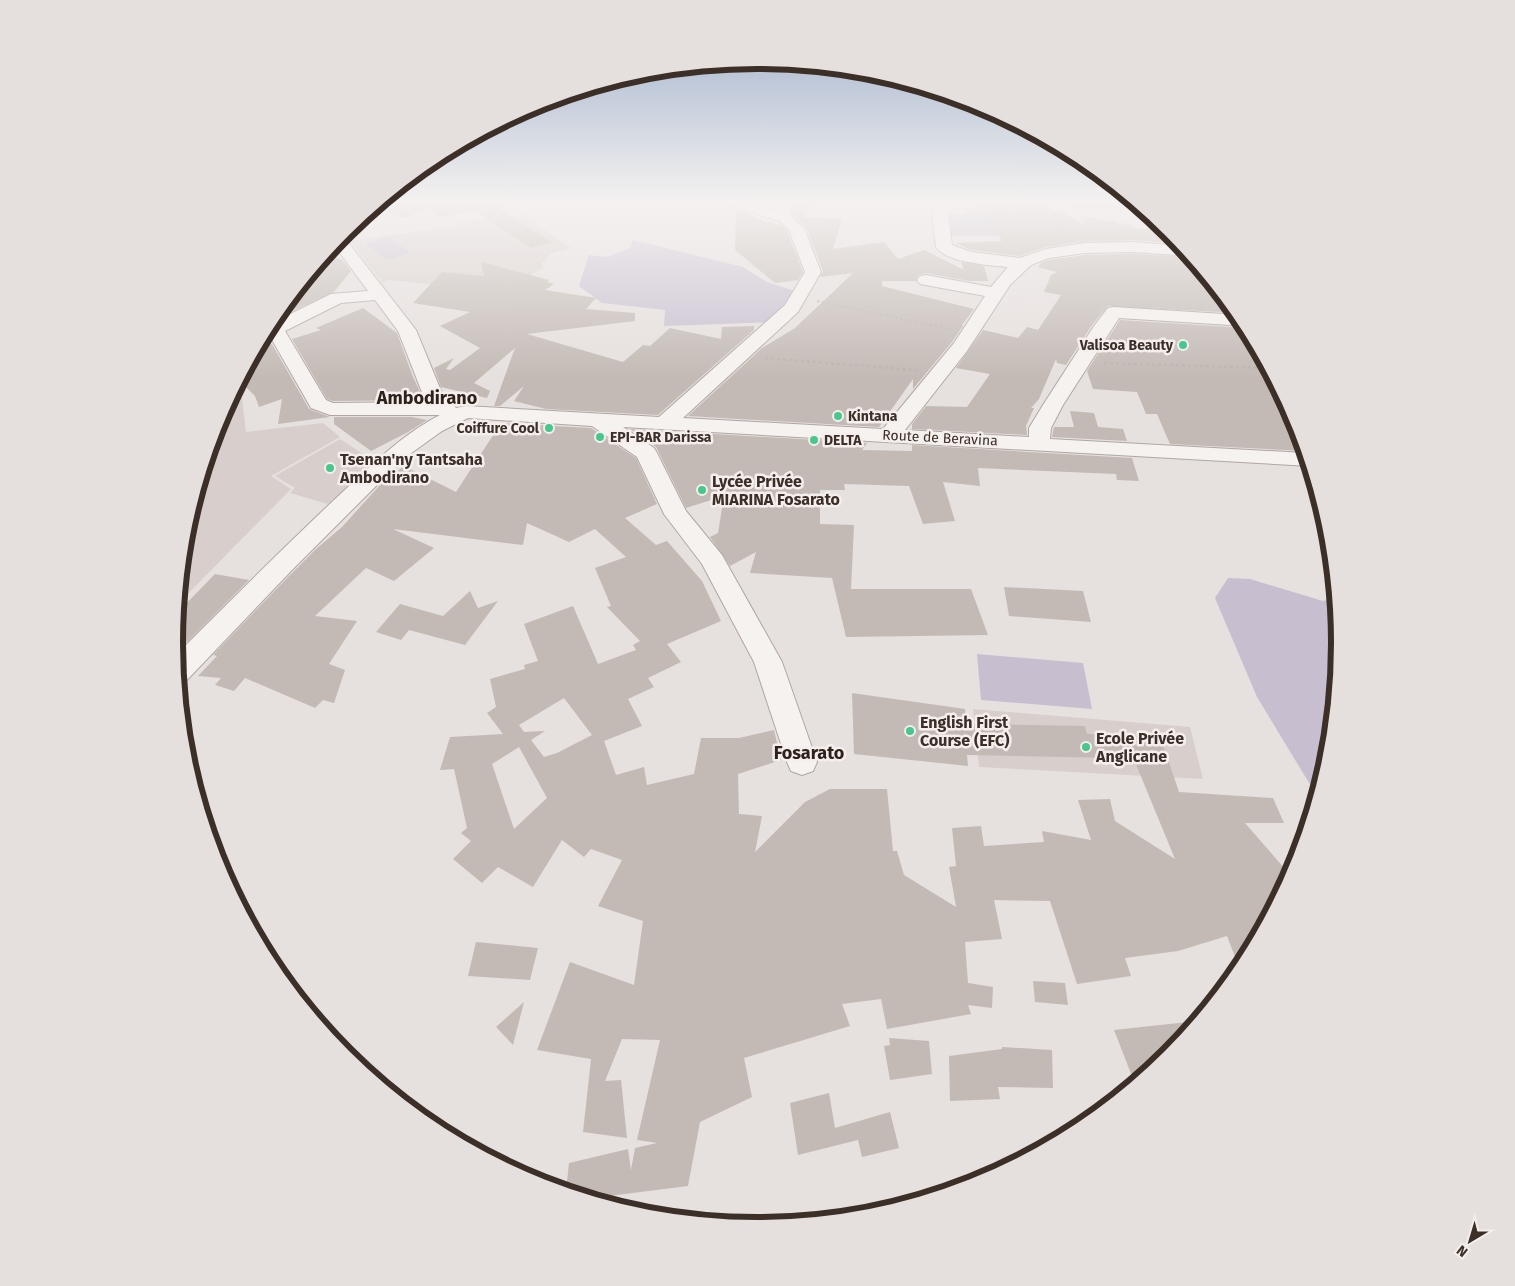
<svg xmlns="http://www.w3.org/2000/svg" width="1515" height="1286" viewBox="0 0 1515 1286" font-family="'Fira Sans',sans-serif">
  <rect width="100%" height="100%" fill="#e6e0de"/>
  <!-- built -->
  <path fill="#d8cfcc" d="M523 215 571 248 552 253 542 263 543 268 501 291 389 280 382 282 350 241 455 226 457 223Z
    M1082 215 1133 225 1125 245 1080 246 1071 231Z
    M232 396 242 398 246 432 323 423 340 437 271 476 291 489 178 604 186 529 219 420Z
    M340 439 366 456 379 459 328 504 290 493 295 488 275 476Z
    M973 709 1190 727 1203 779 979 767Z"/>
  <!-- green -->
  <path fill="#c7bfd0" d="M1056 199H1131L1144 210 1081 209Z
    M970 210 1043 223 1068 236H947V215H963Z
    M388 237 411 253 387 260 365 244Z
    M633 240 743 267 767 282 801 293 777 322 664 326 665 310 602 303 579 286 589 255 607 257 630 248Z
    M1228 578 1250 579 1323 601 1336 598 1340 643 1329 757 1317 796 1257 697 1215 598Z
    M977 654 1083 663 1092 709 981 700Z"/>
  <!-- building -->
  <path fill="#c3bab5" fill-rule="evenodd" d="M384 199H502L500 209 552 242 531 248 474 211 441 217 428 207 403 218 374 207Z
    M797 199H815L805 217 842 219 833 249 884 242 898 259 924 250 964 270 961 262 984 266 988 281H969L926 273 918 275 916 281H882V286L974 309 962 325 963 326 952 342 913 389V379L879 427 688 416 762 348 795 328 853 273 820 277 823 271 806 227 794 216 791 209Z
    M975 199 1014 202 1042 200 1053 212 1061 210 1082 225 1089 217 1140 229 1167 228 1181 244 1132 240 1085 241 1046 247 1020 256 971 250 955 243 1002 241Z
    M742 211 766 222 769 221 779 226 780 224 787 231 803 272 798 280 775 283 735 250 736 213Z
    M328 252 343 261 351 271 334 292 281 316 276 315Z
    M1132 254 1191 257 1237 313 1108 306 1092 325 1066 365 1057 363 1056 359 1039 399 1031 408H1034L1026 426 1027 435 912 429V424L926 406 967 407 990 374 956 368 983 330 1018 338 1027 327 1038 330 1061 295 1044 292 1051 275 1057 272 1038 267 1041 263 1049 260 1085 255Z
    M481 262 549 280 547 282 554 284 545 290 596 298 586 309 635 313V321L527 334 623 362 643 345 650 346 670 328 721 339 722 327 754 326V330L658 415 546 409 514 401 524 386 500 406H494L515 348 474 383 490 391 487 398 441 387 434 368 454 358 446 369 450 370 480 348 440 326 470 312 413 303 442 272 484 276Z
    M363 308 397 333 413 377 424 400 333 401 327 399 292 339 321 330 316 328Z
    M1120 320 1247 328 1296 420 1306 451 1170 444 1157 414H1146L1137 392 1093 389 1087 371Z
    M272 344 309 409 330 417 278 424 282 399 259 407 255 396 240 381 257 349Z
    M1070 411 1094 413 1098 427 1123 429 1127 441 1052 437 1054 427H1074Z
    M334 417H412L427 420 408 432 371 451 334 424Z
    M501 423 591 428 636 458 657 504 625 518 656 545 667 541 702 581 721 621 667 644 681 662 648 678 654 687 628 699 642 726 604 741 616 775 644 767 647 785 694 774 701 738H739L774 730 781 760 738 774 739 814 762 816 755 852 805 802 830 789H887L893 851H897L904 875 956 907 949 867 956 866 952 828 981 826 984 846 1044 842 1042 831 1091 840 1078 800 1110 799 1115 821 1175 859 1135 762H1114L1112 758 967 755 968 766 854 754 852 693 965 709 966 724 1085 726 1087 734 1160 736 1179 792 1273 798 1284 823H1245L1291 876 1242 967 1240 970 1227 936 1178 951 1125 958 1131 976 1077 984 1050 901 994 900 1002 939 965 942 968 983 993 987 992 1008 968 1005 971 1014 887 1029 881 999 842 1004 850 1026 744 1058 752 1097 700 1122 688 1186 609 1196 608 1204 566 1191 569 1163 628 1149 631 1170 635 1148 657 1143 637 1140 660 1040 622 1039 605 1081 621 1080 627 1138 583 1132 591 1059 537 1050 570 962 634 985 643 921 598 906 622 860 591 849 584 857 562 840 533 887 498 867 482 883 453 859 471 841 461 833 467 828 454 769 440 770 450 737 503 734 487 713 496 707 490 679 525 669 524 665 538 661 524 624 573 606 598 664 636 650 633 645 640 641 607 607 611 606 595 568 626 557 595 529 569 542 527 523 523 545 393 529 434 548 394 581 366 568 315 616 357 621 329 664 345 670 334 703 323 700 315 708 245 678 234 691 215 685 221 678 198 676 217 656 213 655 287 578 316 549 342 527 380 485 404 466 456 492ZM564 698 592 735 557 753 544 757 531 740 545 731 524 732 519 725ZM519 747 547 798 514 829 492 764Z
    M630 429 867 443 862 450 912 451V445L1132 458 1139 481 1117 480 1116 474 978 468 980 486 943 482 955 521 923 524 909 486 844 484 845 490H820V524L854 525 851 589H971L988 635 846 637 832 578 750 573 756 552 730 566 710 537 718 533 724 496 686 508 656 447Z
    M215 574 249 580 180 649 175 648 177 613Z
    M1004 587 1083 591 1091 622 1009 616Z
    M470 591 478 608 498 601 465 645 409 630 401 640 376 632 400 604 443 616Z
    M476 942 538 948 530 980 468 976Z
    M1033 981 1065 983 1068 1005 1035 1002Z
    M524 1002 513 1045 496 1027Z
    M1197 1021 1170 1055 1135 1084 1114 1030Z
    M889 1038 929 1041 932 1074 890 1080 884 1046 890 1045Z
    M1002 1047 1052 1050 1053 1088 998 1087 1000 1099 950 1101 949 1056 1002 1049Z
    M829 1093 835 1128 890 1112 899 1148 862 1157 858 1140 798 1155 790 1103Z"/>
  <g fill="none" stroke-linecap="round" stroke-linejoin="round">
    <defs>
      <path id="minor" d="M720 199H742L774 210 769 199H784L792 217 804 228 821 272 798 312 683 418 883 429 954 343 985 296 920 284 917 280 920 276 926 275 991 287 1008 267C990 265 947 263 936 247L932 215C938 207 942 199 953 202L955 205 948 215 952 245 971 252 1020 258 1046 249 1085 243 1132 242 1183 246 1190 256 1132 252 1085 253 1049 258 1031 265 1010 285 967 351 905 430 1029 437V428L1043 405 1094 326 1108 308 1114 307 1239 315 1246 326 1119 318 1063 405 1051 428 1050 439 1306 453 1310 466 623 427 654 448 657 453 686 511 722 555 782 662 817 762 813 771 802 775 791 771 787 762 754 662 702 564 664 514 637 457 592 426 468 418 442 431 410 454 380 482 291 571 187 680 178 683 176 655C228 603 280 551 333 501 367 470 399 436 440 415H330L311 408 271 338 262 339 270 324 331 294 368 291 334 245 341 236 344 237 416 330 442 393 456 408 466 406 659 417 785 305 805 272 789 230 781 222 722 202ZM375 300 398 331 423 395 428 402 333 403 326 400 285 331 341 303Z"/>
    </defs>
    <!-- minor casing -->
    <use href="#minor" stroke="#b0a7a4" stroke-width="2"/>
    <!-- path-far1 -->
    <path stroke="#bab4b0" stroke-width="2" stroke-dasharray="2.5 2.5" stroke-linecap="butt" d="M964 208 1064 227 1072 235
      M817 301 950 329"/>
    <!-- path -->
    <path stroke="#bab4b0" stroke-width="2.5" stroke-dasharray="3 3" stroke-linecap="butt" d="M765 358 916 370
      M1104 363 1268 368"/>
    <!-- minor -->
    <use href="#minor" fill="#f5f2f0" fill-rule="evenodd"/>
  </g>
  <!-- sky -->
  <linearGradient id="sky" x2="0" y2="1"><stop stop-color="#9aadc9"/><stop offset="0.53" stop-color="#f4f1f0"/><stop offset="1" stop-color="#f4f1f0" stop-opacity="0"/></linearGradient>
  <rect width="1515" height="379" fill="url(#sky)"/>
  <!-- markers -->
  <g fill="#48c68c" stroke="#f4efed" stroke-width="2">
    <circle cx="1183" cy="345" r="5"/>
    <circle cx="838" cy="416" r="5"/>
    <circle cx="549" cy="428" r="5"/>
    <circle cx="600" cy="437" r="5"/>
    <circle cx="814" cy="440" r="5"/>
    <circle cx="330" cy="468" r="5"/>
    <circle cx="702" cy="490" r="5"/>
    <circle cx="910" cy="731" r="5"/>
    <circle cx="1086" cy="747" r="5"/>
  </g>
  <g text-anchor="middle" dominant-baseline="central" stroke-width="5" stroke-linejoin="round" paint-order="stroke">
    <!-- far-poi labels -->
    <g font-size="14" font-weight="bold" fill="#3c2f28" stroke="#f4efed" text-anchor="start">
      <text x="1173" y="345" text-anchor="end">Valisoa Beauty</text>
      <text x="848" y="416">Kintana</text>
      <text x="539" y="428" text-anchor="end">Coiffure Cool</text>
      <text x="610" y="437">EPI-BAR Darissa</text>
      <text x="824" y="440">DELTA</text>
    </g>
    <!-- far-street labels -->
    <g font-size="14" fill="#3c2f28" stroke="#f4efed">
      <text transform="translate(940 438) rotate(3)">Route de Beravina</text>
    </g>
    <!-- poi labels -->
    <g font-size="16" font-weight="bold" fill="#3c2f28" stroke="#f4efed" text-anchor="start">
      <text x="340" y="459">Tsenan'ny Tantsaha<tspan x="340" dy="18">Ambodirano</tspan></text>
      <text x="712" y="481">Lycée Privée<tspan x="712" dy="18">MIARINA Fosarato</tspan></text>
      <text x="920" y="722">English First<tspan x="920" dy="18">Course (EFC)</tspan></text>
      <text x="1096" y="738">Ecole Privée<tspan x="1096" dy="18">Anglicane</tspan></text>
    </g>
    <!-- far-district labels -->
    <g font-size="18" font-weight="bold" fill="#2d211a" stroke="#f4efed">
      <text x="427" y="398">Ambodirano</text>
    </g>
    <!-- neighbourhood labels -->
    <g font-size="18" font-weight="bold" fill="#2d211a" stroke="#f4efed">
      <text x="809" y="753">Fosarato</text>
    </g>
  </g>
  <!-- crop -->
  <path d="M0 0H1515V1286H0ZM183 643a574 574 0 1 1 1148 0a574 574 0 1 1-1148 0Z" fill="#e5e0dd" fill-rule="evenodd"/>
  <path fill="none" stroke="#3c2f28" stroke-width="6" d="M183 643a574 574 0 1 1 1148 0a574 574 0 1 1-1148 0Z"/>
  <!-- north arrow -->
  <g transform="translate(1470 1241) rotate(218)" stroke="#f4efed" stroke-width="4" paint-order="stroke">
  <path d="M0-4L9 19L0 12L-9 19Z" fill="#3c2f28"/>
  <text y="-8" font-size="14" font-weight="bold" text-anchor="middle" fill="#3c2f28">N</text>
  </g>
</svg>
